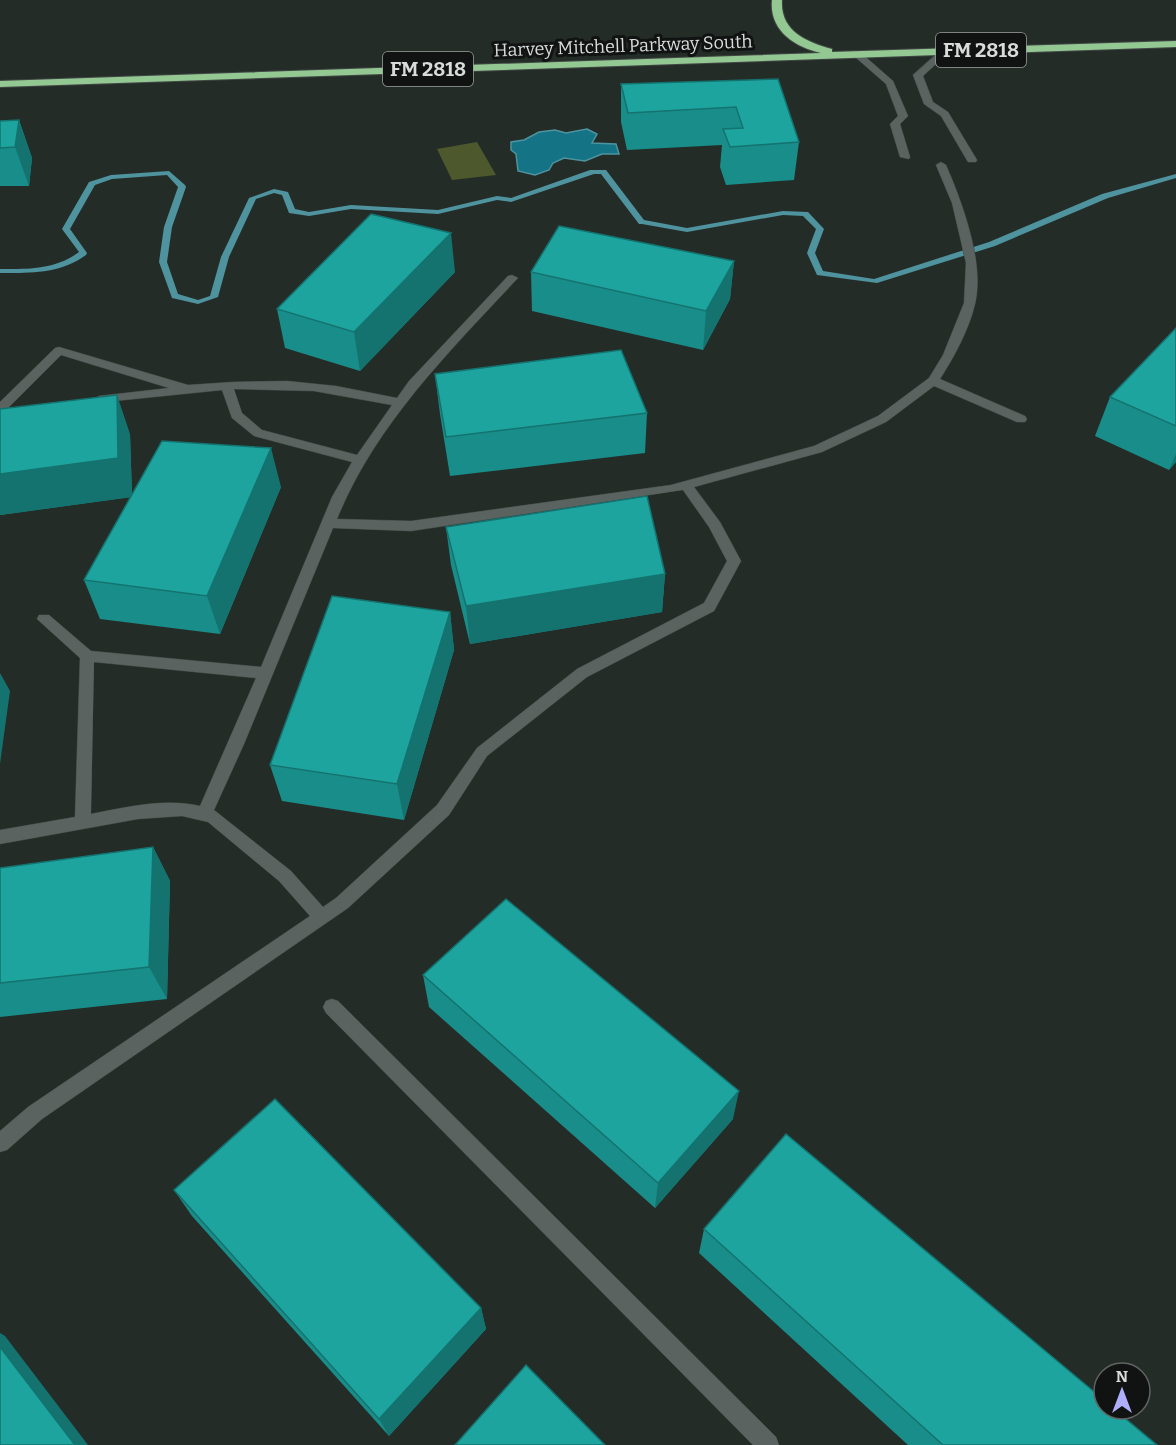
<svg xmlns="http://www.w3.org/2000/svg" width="1176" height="1445" viewBox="0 0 1176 1445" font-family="Bitter,serif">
  <rect width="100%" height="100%" fill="#242c28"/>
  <!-- green -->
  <path fill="#4d582c" d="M477 142 496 175 452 180 437 149Z"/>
  <!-- water -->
  <path fill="#147485" stroke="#4e939e" stroke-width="1.5" d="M587 129 597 134 592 143 616 144 619 154H602L585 161 564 158 553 163 549 170 535 175 518 171 516 154 511 150V142L524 140 539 132 555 130 566 133Z"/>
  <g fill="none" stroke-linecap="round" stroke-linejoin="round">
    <!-- stream -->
    <path fill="#4e939e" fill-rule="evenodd" d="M590 170H606L644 220 687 228 783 211 808 212 824 229 815 253 823 271 874 279 989 242 1102 194 1176 174V178L1108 198 995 246 877 283 817 275 807 253 816 229 803 216 783 215 687 232 642 224H639L601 174H594L511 202 497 200 438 214 351 209 309 216 289 213 282 195 274 193 256 199 229 257 218 297 198 304 172 298 159 262 164 227 178 187 167 175 112 179 95 185 70 229 87 253 86 255C60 274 31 273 0 273V269C28 269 55 270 79 252L62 229 89 182 111 175 169 171 185 185 186 187 172 227 167 262 178 294 198 300 210 296 221 257 249 198 274 189 288 192 295 209 309 212 351 205 438 210 497 196 511 198Z"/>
    <defs>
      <path id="lane" d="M941 162 946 165C962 202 985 263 975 304 969 330 954 357 940 379L1025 416 1027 419 1025 422H1017L934 386 886 422 822 452 694 487 720 522 741 561 714 611 587 677 487 756 449 815 348 908 42 1119 7 1150 0 1152V1131L28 1107 310 916 279 881 208 822 182 816 138 819 0 844V830L75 817 80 658 37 619 39 615H49L91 651 261 667 332 497 352 462 254 436 232 418 222 390 95 403 93 400 99 396 169 388 61 355 4 412 0 413V402L55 348 59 347 188 385 233 382 287 381 336 386 397 398 409 381 508 276 512 275 518 278 516 280C448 353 375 425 337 519L411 521 671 485 814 446 878 416 929 378 943 355 964 303 966 263 952 203 936 165ZM234 389 314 391 392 405 357 455 262 430 242 413ZM683 490 709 527 727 561 704 603 577 669 477 748 437 805 336 898 323 907 291 871 214 810 244 744 333 528 411 531ZM94 662 256 678 200 806C164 798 127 807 91 814Z
        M332 999 338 1001 776 1437 779 1445H753L326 1013 323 1007 326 1001Z"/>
      <path id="street" d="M941 50 949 52 923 76 933 102 948 112 977 160 976 162H968L941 116 924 104 913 75Z
        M854 52H860L893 81 908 116 900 124 910 157 909 159 900 157 890 124 898 116 886 84 854 56Z"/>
      <path id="highway" d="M772 0H782C780 31 806 42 832 49V52L1176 41V47L0 87V81L821 53C794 47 769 30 772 0Z"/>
    </defs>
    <!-- lane casing -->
    <use href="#lane" stroke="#424845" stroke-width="1"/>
    <!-- street casing -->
    <use href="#street" stroke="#424845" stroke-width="1"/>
    <!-- highway casing -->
    <use href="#highway" stroke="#424845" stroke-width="2"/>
    <!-- lane -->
    <use href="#lane" fill="#5a635f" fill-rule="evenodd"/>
    <!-- street -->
    <use href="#street" fill="#5a635f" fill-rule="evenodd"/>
    <!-- highway -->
    <use href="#highway" fill="#94c893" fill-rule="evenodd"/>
  </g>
  <!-- wall -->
  <path fill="#198d89" d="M778 79 799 142 794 180 726 185 720 167 722 145 627 150 621 122V84Z
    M19 120 32 158 29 186H0V121Z
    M734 261 730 299 703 350 532 311 531 272Z
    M455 272 360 371 285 348 277 309Z
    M1176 328V462L1169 470 1095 436 1110 397Z
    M435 374 647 413 645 453 450 476 440 414Z
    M0 409 130 434 132 495 281 487 220 634 100 619 84 580 131 497 0 515Z
    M446 527 665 574 662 612 470 644 451 565Z
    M450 612 454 650 404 820 282 801 270 765Z
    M153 847 170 881 167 999 0 1017V868Z
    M423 975 733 1119 655 1208 429 1007Z
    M174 1190 481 1308 486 1329 389 1436 192 1216Z
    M704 1229 1157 1445H908L699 1253Z"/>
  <!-- shaded-wall -->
  <path fill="#14736f" d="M19 120 32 158 29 186 15 147Z
    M451 233 455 272 360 371 354 332Z
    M734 261 730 299 703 350 706 311Z
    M117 395 130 434 132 497 0 515V474Z
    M271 448 281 487 220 634 207 596Z
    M1176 454V462L1169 470Z
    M665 574 662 612 470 644 466 606Z
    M450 612 454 650 404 820 397 784Z
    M0 673 10 691 0 764Z
    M153 847 170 881 167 999 149 967Z
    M739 1091 733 1119 655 1208 658 1183Z
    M481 1308 486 1329 389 1436 379 1419Z
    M0 1333 5 1336 88 1445H75L0 1347Z"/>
  <!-- building -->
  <path fill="#1da49f" stroke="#14736f" stroke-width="1.5" d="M778 79 799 142 730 147 723 129 743 128 736 107 628 113 621 84Z
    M19 120 15 147 0 148V121Z
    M371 214 451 233 354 332 277 309Z
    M559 226 734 261 706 311 531 272Z
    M1176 328V426L1110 397Z
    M621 350 647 413 446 437 435 374Z
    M117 395 118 458 0 474V409Z
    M162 441 271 448 207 596 84 580Z
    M647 496 665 574 466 606 446 527Z
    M332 596 450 612 397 784 270 765Z
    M153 847 149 967 0 983V868Z
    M506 899 739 1091 658 1183 423 975Z
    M275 1099 481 1308 379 1419 174 1190Z
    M786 1134 1104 1400V1409H1114L1157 1445H943L704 1229Z
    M0 1347 75 1445H0Z
    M526 1365 605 1445H455Z"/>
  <g text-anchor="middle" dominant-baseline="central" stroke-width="6" stroke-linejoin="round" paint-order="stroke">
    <!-- far-street labels -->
    <g font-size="18" fill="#d7dcda" stroke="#101312">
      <text transform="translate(623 46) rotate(-2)">Harvey Mitchell Parkway South</text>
    </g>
    <!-- shield labels -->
    <g fill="#101312" stroke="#9ba09e" stroke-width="1.5">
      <rect x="936" y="33" width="90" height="34" rx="4.5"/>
      <rect x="383" y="52" width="90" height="34" rx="4.5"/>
    </g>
    <g font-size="20" font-weight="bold" fill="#d7dcda">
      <text x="981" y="50">FM 2818</text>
      <text x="428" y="69">FM 2818</text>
    </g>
  </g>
  <!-- north arrow -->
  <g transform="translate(1122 1391)"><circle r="28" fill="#101312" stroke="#606362" stroke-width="1.5"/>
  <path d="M0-4.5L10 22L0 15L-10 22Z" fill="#afaefa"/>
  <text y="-9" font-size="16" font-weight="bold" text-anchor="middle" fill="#d7dcda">N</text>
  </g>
</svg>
